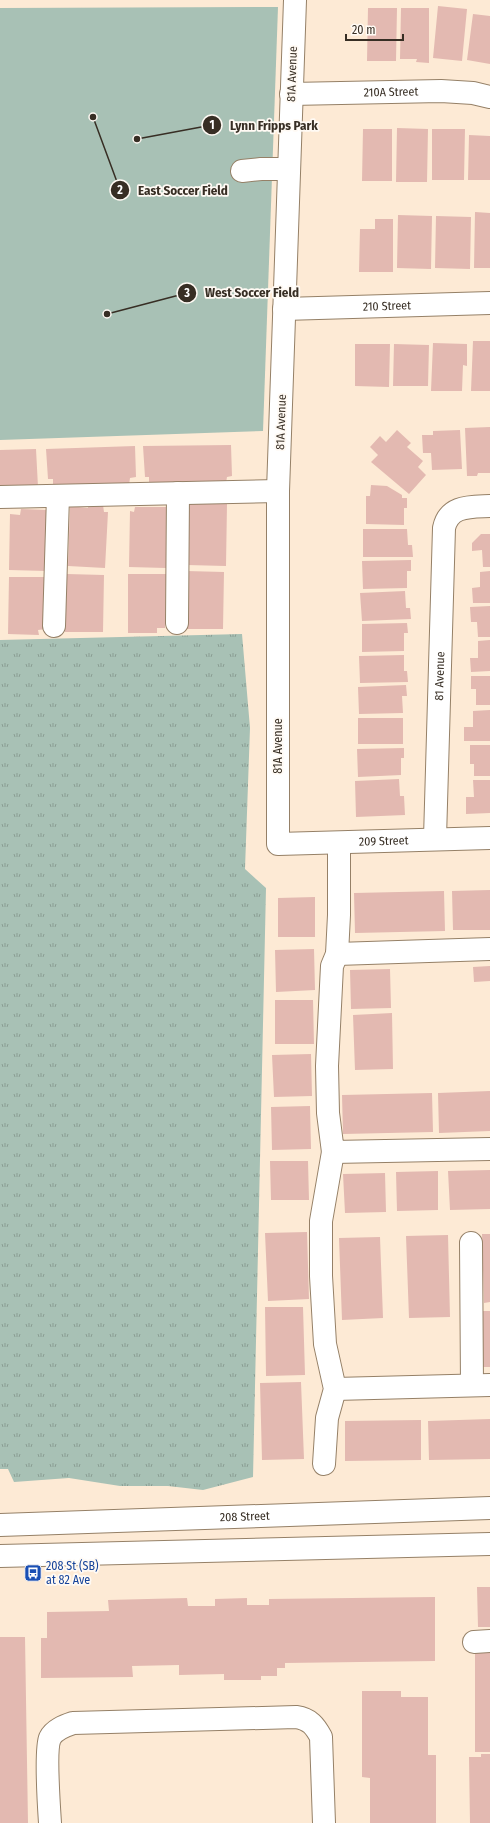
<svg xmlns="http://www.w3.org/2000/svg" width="490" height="1823" viewBox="0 0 490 1823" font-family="'Fira Sans Condensed',sans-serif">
  <defs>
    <pattern id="grass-tufts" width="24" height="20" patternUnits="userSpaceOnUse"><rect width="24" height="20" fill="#a8c1b5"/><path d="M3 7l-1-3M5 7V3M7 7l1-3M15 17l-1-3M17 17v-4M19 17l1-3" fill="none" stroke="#8a9d93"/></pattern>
  </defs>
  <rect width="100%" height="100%" fill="#fdead5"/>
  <!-- grass -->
  <path fill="url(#grass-tufts)" d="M242 634 250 728 245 869 266 888 253 1477 203 1490 168 1486H120L69 1478 14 1482 8 1469H0V640Z"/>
  <!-- green -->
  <path fill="#a8c1b5" d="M278 7 263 431 0 440V8Z"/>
  <!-- building -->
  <path fill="#e3b9b1" d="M438 6 467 9 462 61 433 58Z
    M368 8H397L396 61H367Z
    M401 8H429V63L416 62 417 59H400Z
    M473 14 490 16V64L467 60Z
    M397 128 428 129 427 182H396Z
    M363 129H392V181H362Z
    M432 129H465L464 180H432Z
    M469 135 490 136V180H468Z
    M475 212 490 213V268H474Z
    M398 215 432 216 431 269 397 268Z
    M436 216 471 217 470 269 435 268Z
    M375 219H393V272H359L360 229H375Z
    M473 341H490V391H471Z
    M433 343 467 344V366L463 365 462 391H431Z
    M355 344H390L389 387 355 386Z
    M394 344 429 345 428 386H393Z
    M490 427V473H478L477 476H467L465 428Z
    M397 430 411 443 407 447 423 461 418 467 426 475 409 494 371 462 378 455 370 447 380 436 386 442Z
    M460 430 462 469 432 470 431 453H423L422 435H433V431Z
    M231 445 232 476 227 477 226 483 149 484V477H145L143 446Z
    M135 446 136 477 130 478 129 485 53 487V479H48L46 449Z
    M36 449 38 487 0 488V450Z
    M371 485 387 486 402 495V498H407V508H404V525L366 524V496H370Z
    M188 503 227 504 226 566 187 565Z
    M88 504 103 505 104 512H108L105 568 68 566 70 506 88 508Z
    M135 507H167L166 568 129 567 130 511 134 512Z
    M21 509 48 510 47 571 9 570 10 514 20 515Z
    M363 529H407L408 545H412L413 557H363Z
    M481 534H490V567H483L482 550 472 551V543Z
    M411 560V571H407V588L363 589 362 561Z
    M186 571 224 572 223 629H185Z
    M490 571V603H473L472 588 480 587V572Z
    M67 574 104 575 103 632H65Z
    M128 574H166L165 628H157V633H128Z
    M9 577H46V629L38 630 39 635 8 634Z
    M405 591 406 608H410L411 619 362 621 360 593Z
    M490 606V637H478L477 622H471L470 607Z
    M407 623 408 633H404V651L362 652V624Z
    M490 640V671L471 672 470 658H478V641Z
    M404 655V671H407L408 682 360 683 359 656Z
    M471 676H490V705H476V689H471Z
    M406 685 407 696H402L403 713 359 714 358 687Z
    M490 710V741H464V727H473V711Z
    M358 718H403V744H358Z
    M470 745H490V776H474V764H470Z
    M404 748V758H401V775L358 777 357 749Z
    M399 779 400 796H404L405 815 356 817 355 781Z
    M473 780H490V813L466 814V797H474Z
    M490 890V930H453L452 891Z
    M444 891 445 931 355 933 354 893Z
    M315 897V937H278V898Z
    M314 949 315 990 276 992 275 950Z
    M490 966V981L474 982 473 967Z
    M390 969 391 1008 351 1009 350 970Z
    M275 1000H313L314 1044H275Z
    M392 1013 393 1069 355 1070 353 1015Z
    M311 1054 312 1096 274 1097 272 1055Z
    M490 1091V1131L439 1133 438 1093Z
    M432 1093 433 1132 343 1134 342 1095Z
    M310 1106 311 1149 272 1150 271 1107Z
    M270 1161H308L309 1200H271Z
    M490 1170V1209L450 1210 448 1171Z
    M438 1171V1210L397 1211 396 1172Z
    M385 1173 386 1212 345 1213 343 1174Z
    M307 1232 309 1299 268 1301 265 1233Z
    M482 1234H490V1302L484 1303Z
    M448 1235 450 1317 409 1318 406 1236Z
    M380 1237 383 1318 342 1320 339 1238Z
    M265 1307H303L305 1375 266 1376Z
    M480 1311H490V1367H482Z
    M301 1382 304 1459 262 1460 260 1383Z
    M490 1419V1459L429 1460 428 1421Z
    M421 1420V1460L345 1461V1421Z
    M477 1587H490V1627H478Z
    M435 1597V1661L285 1663V1668H277V1676H261V1680H224V1674L179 1675V1665L132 1666 133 1677 41 1678V1638H47V1612L109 1611 108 1600 187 1598 188 1606H215V1599L247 1598V1605H269V1599Z
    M0 1637H25L28 1823H0Z
    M475 1651 490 1652V1752H475Z
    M362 1691H401V1697H428V1755H436V1823H370V1778L362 1777Z
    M481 1754H490V1823H470L469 1757H481Z"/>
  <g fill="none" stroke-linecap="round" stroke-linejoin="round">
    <defs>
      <g id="minor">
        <path id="s1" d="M295 0 278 491V844L490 838"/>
        <path id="s2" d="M291 94 441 91 473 93 490 97"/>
        <path d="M242 171 261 169H289"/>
        <path id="s3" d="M284 309 490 303"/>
        <path d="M0 497 278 491"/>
        <path d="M177 623 178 493"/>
        <path d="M54 626 58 496"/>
        <path id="s4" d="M435 838 444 528C449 505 470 507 490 506"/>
        <path d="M339 843V915L337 954 332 966 327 1066 328 1113 333 1152 490 1149"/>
        <path d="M337 954 490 949"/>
        <path d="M471 1243 472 1385"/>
        <path d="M335 1389 490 1385"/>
        <path d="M324 1464 327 1418 335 1389 325 1344 321 1276V1221L333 1152"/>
        <path d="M474 1642 490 1641"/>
        <path d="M50 1823C49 1808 45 1749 50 1738 54 1730 64 1726 73 1723L296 1717C310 1719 315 1726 321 1737L324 1823"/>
      </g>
      <g id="major">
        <path id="s5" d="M0 1525 490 1508"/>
        <path d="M0 1556 490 1544"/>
      </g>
    </defs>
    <!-- minor casing -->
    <use href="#minor" stroke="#958067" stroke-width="24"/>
    <!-- major casing -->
    <use href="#major" stroke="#958067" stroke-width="24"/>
    <!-- minor -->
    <use href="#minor" stroke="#fff" stroke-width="22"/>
    <!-- major -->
    <use href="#major" stroke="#fff" stroke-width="22"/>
  </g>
  <!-- icons -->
  <defs>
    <symbol id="bus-square" viewBox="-11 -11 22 22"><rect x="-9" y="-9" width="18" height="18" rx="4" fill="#1a4fb4" stroke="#fffaf4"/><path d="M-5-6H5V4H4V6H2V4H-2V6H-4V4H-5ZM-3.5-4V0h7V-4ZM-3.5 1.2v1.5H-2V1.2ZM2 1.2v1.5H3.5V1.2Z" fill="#fff"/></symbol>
  </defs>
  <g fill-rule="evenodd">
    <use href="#bus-square" x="23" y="1563" width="20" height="20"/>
  </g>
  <g text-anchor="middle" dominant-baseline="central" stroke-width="3.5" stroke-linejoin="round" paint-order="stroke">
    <!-- street labels -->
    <g font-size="12" fill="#372e24" stroke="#fffaf4">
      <text transform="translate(292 74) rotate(-88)">81A Avenue</text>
      <text stroke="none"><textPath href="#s2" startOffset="100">210A Street</textPath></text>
      <text stroke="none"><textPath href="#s3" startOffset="103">210 Street</textPath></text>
      <text transform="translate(281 422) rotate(-88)">81A Avenue</text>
      <text stroke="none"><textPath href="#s4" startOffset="162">81 Avenue</textPath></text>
      <text transform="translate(278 746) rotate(-90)">81A Avenue</text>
      <text stroke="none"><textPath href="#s1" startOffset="950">209 Street</textPath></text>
      <text stroke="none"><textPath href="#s5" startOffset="245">208 Street</textPath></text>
    </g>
    <!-- transit labels -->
    <g font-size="12" fill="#164399" stroke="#fffaf4" text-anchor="start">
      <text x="46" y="1566">208 St (SB)<tspan x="46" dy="14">at 82 Ave</tspan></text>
    </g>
  </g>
  <!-- callouts -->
  <path fill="none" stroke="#372e24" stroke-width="1.5" d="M137 139L212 125M93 117L120 190M107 314L187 293"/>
  <g fill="#372e24" stroke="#fffaf4" stroke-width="1.5">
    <circle cx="137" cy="139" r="4"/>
    <circle cx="93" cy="117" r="4"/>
    <circle cx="107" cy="314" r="4"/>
    <circle cx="212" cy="125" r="10"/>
    <circle cx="120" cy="190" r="10"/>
    <circle cx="187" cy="293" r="10"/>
  </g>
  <g font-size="12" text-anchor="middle" font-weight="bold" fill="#fff">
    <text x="212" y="129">1</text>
    <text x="120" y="194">2</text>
    <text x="187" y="297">3</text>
  </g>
  <g font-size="13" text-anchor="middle" font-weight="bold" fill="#372e24" stroke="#fffaf4" stroke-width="3.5" stroke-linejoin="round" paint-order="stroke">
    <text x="274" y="130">Lynn Fripps Park</text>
    <text x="183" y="195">East Soccer Field</text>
    <text x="252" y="297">West Soccer Field</text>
  </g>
  <!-- scale -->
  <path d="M346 34v6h57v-6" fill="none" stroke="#372e24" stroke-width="2"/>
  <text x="352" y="34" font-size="12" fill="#372e24" stroke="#fffaf4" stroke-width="3" paint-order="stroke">20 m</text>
</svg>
